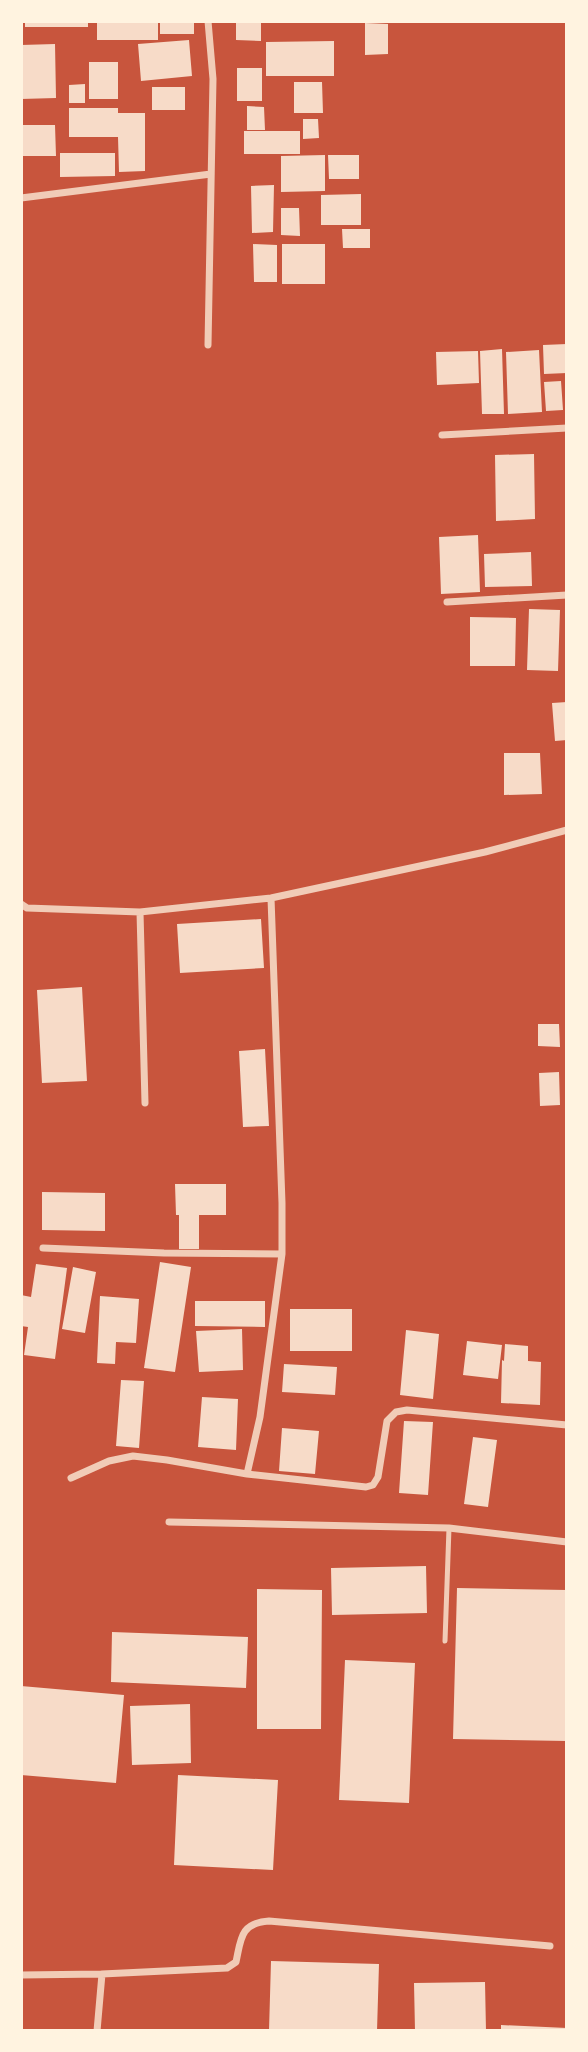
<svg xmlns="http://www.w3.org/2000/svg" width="588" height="2052" viewBox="0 0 588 2052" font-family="Rubik,sans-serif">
  <rect width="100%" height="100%" fill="#c8553d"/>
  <!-- building -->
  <path fill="#f7dbc8" d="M25 21H88V27H25Z
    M97 21H158V40H97Z
    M160 21H194V34H160Z
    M236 21H261V41L236 40Z
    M365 23 388 24V54L365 55Z
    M189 40 192 76 141 81 138 44Z
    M334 41V76H266V42Z
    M55 44 56 98 21 99V45Z
    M89 62H118V99H89Z
    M237 68H262V101H237Z
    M294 82H322L323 113H294Z
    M85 84V103H69V85Z
    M152 87H185V110H152Z
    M247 106 264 107 265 130H247Z
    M69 108H118V113H145V171L119 172 118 137H69Z
    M303 119H318L319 138 303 139Z
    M21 125H55L56 156H21Z
    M244 131H300V154H244Z
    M60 153H115V176L60 177Z
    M325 155V191L281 192V156Z
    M328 155H359V179H329Z
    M274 185 273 232 252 233 251 186Z
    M361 194V225H321V195Z
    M281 208H299L300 236 281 235Z
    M342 229H370V248H343Z
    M253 244 277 245V282H254Z
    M282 244H325V284H282Z
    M567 344V373L544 374 543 345Z
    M502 349 504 414H482L480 351Z
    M539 350 542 412 508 414 506 352Z
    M478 351 479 383 437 385 436 352Z
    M561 381 563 410 546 411 544 382Z
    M534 454 535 519 496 521 495 455Z
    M478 535 480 592 441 594 439 537Z
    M531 552 532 586 485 587 484 554Z
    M529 609 560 610 558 671 527 670Z
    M470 617 516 618 515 666H470Z
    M567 702V740L555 741 552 703Z
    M504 753H540L542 794 504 795Z
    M261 919 264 968 180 973 177 924Z
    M82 987 87 1081 42 1083 37 990Z
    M538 1024H559L560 1047 538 1046Z
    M265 1049 269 1126 243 1127 239 1051Z
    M559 1072 560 1105 540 1106 539 1073Z
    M175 1184H226V1215H199V1249H179V1215H176Z
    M42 1192 105 1193V1231L42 1230Z
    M160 1262 191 1267 175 1372 144 1368Z
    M36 1264 67 1268 55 1359 24 1355 28 1327 21 1326V1295L31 1297Z
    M73 1267 96 1272 85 1333 62 1329Z
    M100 1296 139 1299 136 1343 116 1342 115 1364 97 1363Z
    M195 1301H265V1327L195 1326Z
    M290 1309H352V1351H290Z
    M242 1329 243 1370 199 1372 196 1331Z
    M406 1330 439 1334 433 1399 400 1395Z
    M467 1341 502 1345 498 1379 463 1375Z
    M505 1344 528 1346V1361L541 1362 540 1405 501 1403 502 1360 504 1361Z
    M284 1364 337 1367 335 1395 282 1392Z
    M121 1380 144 1381 139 1448 116 1446Z
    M202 1397 238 1399 236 1450 198 1447Z
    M404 1421 433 1422 428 1495 399 1493Z
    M282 1428 319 1431 315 1474 279 1471Z
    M473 1437 497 1440 488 1507 464 1504Z
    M426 1566 427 1613 332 1615 331 1568Z
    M457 1588 567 1590V1741L453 1739Z
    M257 1589 322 1590 321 1729H257Z
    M112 1632 248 1637 246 1688 111 1682Z
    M345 1660 415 1663 409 1803 339 1800Z
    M21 1686 124 1695 116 1783 21 1775Z
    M190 1704 191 1763 132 1765 130 1706Z
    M178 1775 278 1780 273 1870 174 1865Z
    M271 1961 379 1964 377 2031H269Z
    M485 1982 486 2031H415L414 1983Z
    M501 2025 567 2028V2031H501Z"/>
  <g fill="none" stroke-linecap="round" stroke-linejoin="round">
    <!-- service -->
    <path stroke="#f1ccb7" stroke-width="5" d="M445 1641 449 1528"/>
    <!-- minor -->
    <path stroke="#f1ccb7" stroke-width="7" d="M21 198 211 174
      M208 345 213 79 208 21
      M442 435 567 428
      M447 602 567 595
      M21 904 27 908 140 912 271 898 485 852 567 830
      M140 912 145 1103
      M43 1248 164 1253 282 1254
      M247 1474 260 1417 282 1254V1203L271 898
      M71 1478 109 1461 133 1456 167 1460 247 1474 366 1487 373 1485 378 1477 387 1421 396 1412 407 1410 567 1425
      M169 1522 449 1528 567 1542
      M21 1975 102 1974 227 1968 236 1962C241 1939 240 1923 269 1921L550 1946
      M97 2031 102 1974"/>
  </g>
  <!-- border -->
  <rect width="588" height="2052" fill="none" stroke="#fff3e0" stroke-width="46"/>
</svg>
